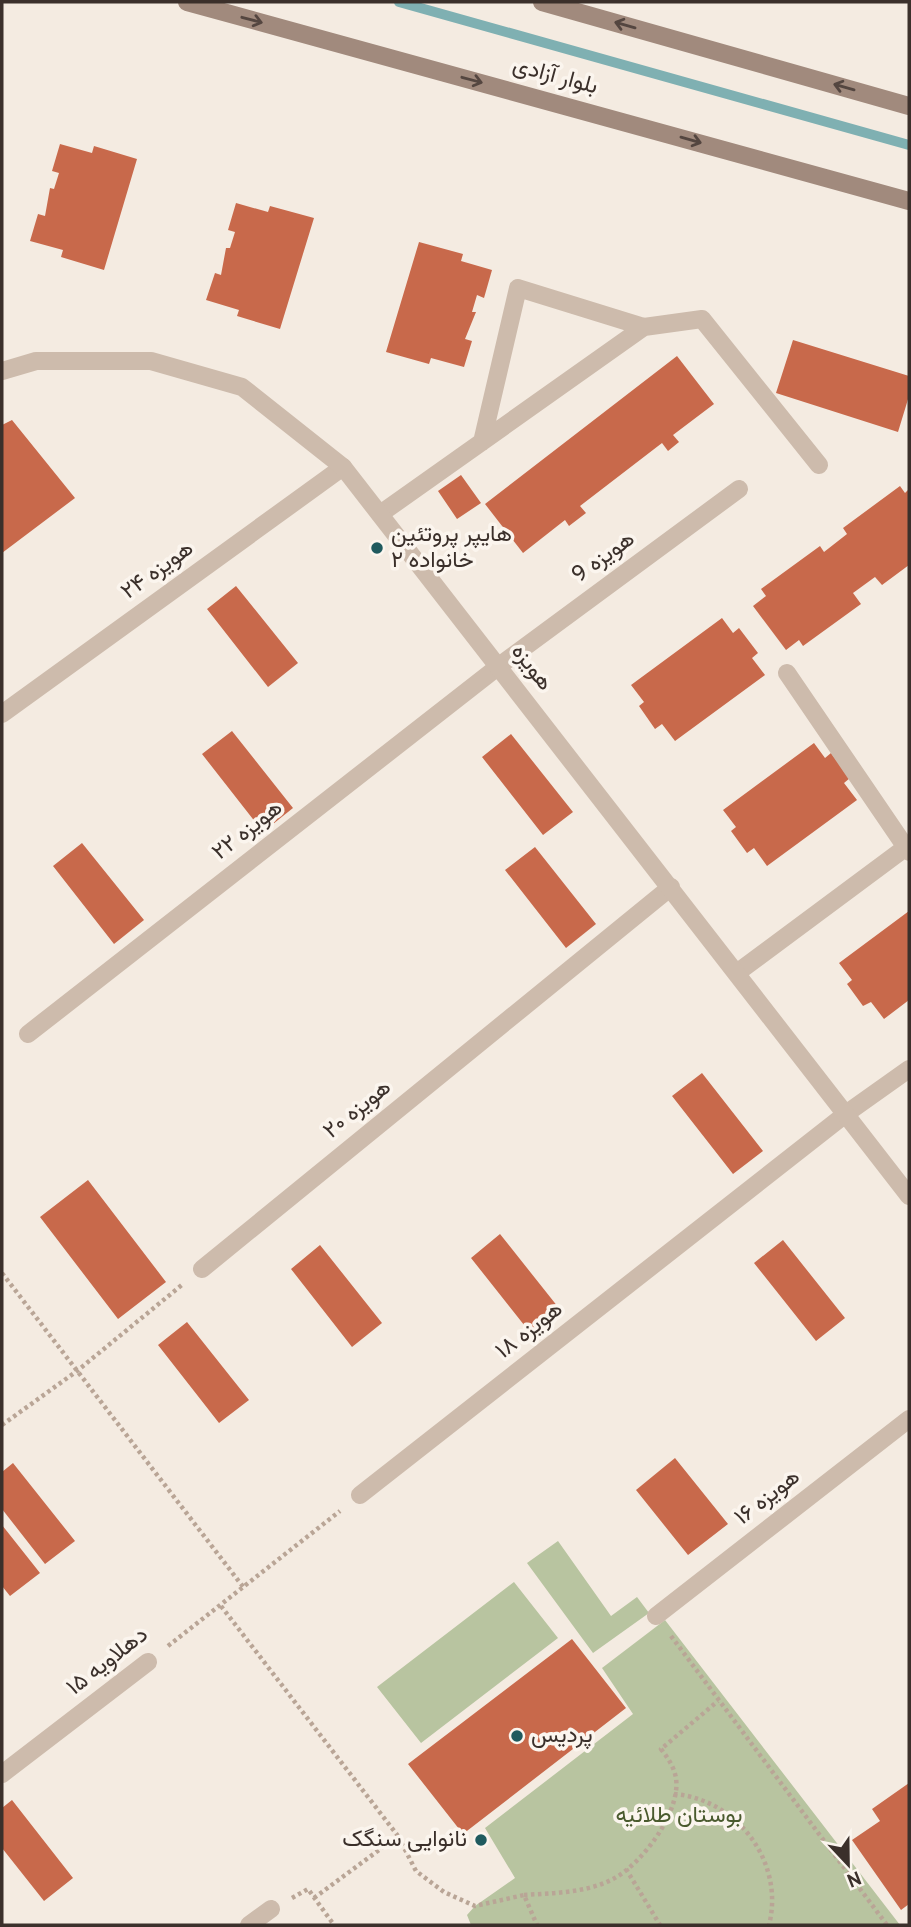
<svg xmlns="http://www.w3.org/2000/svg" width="911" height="1927" viewBox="0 0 911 1927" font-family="Overpass,Vazirmatn,sans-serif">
  <rect width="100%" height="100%" fill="#f4ebe1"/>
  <!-- green -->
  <path fill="#b8c4a0" d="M558 1541 611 1616 637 1597 649 1613 593 1653 527 1563Z
    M514 1582 558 1638 421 1743 377 1687Z
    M665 1620 900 1925H471L467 1915 475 1906 515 1878 485 1828 633 1714 602 1668Z"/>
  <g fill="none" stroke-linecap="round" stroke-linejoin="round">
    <!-- stream -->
    <path stroke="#7fb0b2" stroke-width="10" d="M399 2 909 145"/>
  </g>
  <!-- building -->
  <path fill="#c8694b" d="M60 144 92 153 94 146 137 159 104 270 61 257 63 250 30 241 38 214 45 216 50 188 54 189 59 173 52 171Z
    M236 203 268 212 270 206 314 218 280 329 237 316 239 310 206 300 215 273 221 275 226 248H230L235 232 228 230Z
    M419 242 463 254 461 261 492 270 484 298 477 295 472 312H476L465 339 472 341 464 367 431 358 429 364 386 352Z
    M793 340 909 376V396L898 432 776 393Z
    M677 356 714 404 673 435 679 442 668 451 662 443 580 506 586 513 569 526 565 520 523 553 485 504Z
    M12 420 75 498 2 553V425Z
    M461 475 481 503 457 519 438 491Z
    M900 486 905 493 909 489V565L882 585 875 577 853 593 861 604 803 646 799 640 786 650 753 606 766 596 761 589 820 546 824 552 847 534 843 528Z
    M236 586 298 663 268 687 207 609Z
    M722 618 733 633 739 628 758 653 752 658 765 675 675 741 662 724 655 729 639 706 644 702 631 685Z
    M232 731 293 808 263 832 202 754Z
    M511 734 573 812 543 835 482 757Z
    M814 743 825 758 831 753 850 778 844 783 857 800 767 866 754 848 747 853 731 831 736 827 723 810Z
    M82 843 144 920 114 944 53 866Z
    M535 847 596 924 566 948 505 870Z
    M909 911V1000L884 1019 871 1002 863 1006 847 984 852 980 839 963Z
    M702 1073 763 1151 733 1174 672 1096Z
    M88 1180 166 1282 118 1319 40 1217Z
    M500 1234 562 1312 532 1335 471 1258Z
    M783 1240 845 1318 816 1341 754 1263Z
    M320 1245 382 1323 352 1347 291 1269Z
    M187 1322 249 1400 219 1423 158 1345Z
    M675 1458 728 1524 688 1555 636 1490Z
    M13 1463 75 1541 45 1564 2 1509V1472Z
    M2 1525 40 1573 10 1596 2 1586Z
    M572 1639 626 1708 463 1834 408 1764Z
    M909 1783V1904L901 1910 852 1840 880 1821 872 1809Z
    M12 1800 73 1878 44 1901 2 1848V1808Z"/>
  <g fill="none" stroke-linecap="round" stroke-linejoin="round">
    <!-- path -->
    <path stroke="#b9a596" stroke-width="4.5" stroke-dasharray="3.5 3.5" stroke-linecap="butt" d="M2 1273 244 1588
      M2 1425 77 1371 183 1284
      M221 1606 398 1836
      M671 1636 887 1925
      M168 1646 340 1511
      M674 1794C737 1799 785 1862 769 1925
      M626 1869 660 1925
      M524 1895C554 1893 586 1893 613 1879 642 1864 681 1812 676 1778 674 1767 668 1758 661 1749L718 1701
      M292 1898 308 1889 334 1925
      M314 1898 398 1836 416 1871 444 1892 475 1906 524 1895 537 1925"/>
    <!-- service -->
    <path stroke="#cdbbac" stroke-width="18" d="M499 666 739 489"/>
    <!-- minor -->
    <path stroke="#cdbbac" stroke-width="18" d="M482 442 518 288 644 327
      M380 514 644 327 702 319 819 465
      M787 673 909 852
      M2 714 343 467
      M738 972 909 845
      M28 1034 499 666
      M202 1269 671 887
      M360 1495 847 1113 909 1069
      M656 1616 909 1419
      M2 1774 148 1662
      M249 1925 271 1909"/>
    <!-- tertiary -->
    <path stroke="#cdbbac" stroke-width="18" d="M2 371 36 361H151L242 387 343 467 909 1196"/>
    <!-- secondary -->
    <path stroke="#a18a7d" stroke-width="18" d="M187 2 909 201
      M542 2 909 106"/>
  </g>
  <!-- one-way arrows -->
  <defs><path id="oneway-shaft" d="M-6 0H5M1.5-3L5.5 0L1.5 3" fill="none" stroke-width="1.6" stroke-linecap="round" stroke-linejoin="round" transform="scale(1.75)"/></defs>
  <g stroke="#544640">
    <use href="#oneway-shaft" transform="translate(252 20) rotate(15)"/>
    <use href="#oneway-shaft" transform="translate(625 25) rotate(-164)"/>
    <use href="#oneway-shaft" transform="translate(472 80) rotate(15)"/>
    <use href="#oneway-shaft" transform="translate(844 87) rotate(-164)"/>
    <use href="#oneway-shaft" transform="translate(691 140) rotate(16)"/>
  </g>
  <!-- markers -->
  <g fill="#1f5a5e" stroke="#fbf5ee" stroke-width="2.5">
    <circle cx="377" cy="548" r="7"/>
    <circle cx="517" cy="1736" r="7"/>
    <circle cx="481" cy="1840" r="7"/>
  </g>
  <g text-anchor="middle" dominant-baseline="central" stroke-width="7" stroke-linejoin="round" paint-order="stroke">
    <!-- street labels -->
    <g font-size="23" fill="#3b302b" stroke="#fbf5ee">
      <text transform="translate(555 77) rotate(15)">بلوار آزادی</text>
      <text transform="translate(604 558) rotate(-36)">هویزه 9</text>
      <text transform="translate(158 571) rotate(-36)">هویزه ‍۲۴</text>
      <text transform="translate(531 668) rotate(52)">هویزه</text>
      <text transform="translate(248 831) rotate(-38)">هویزه ‍۲۲</text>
      <text transform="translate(358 1110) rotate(-39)">هویزه ‍۲۰</text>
      <text transform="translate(530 1331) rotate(-38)">هویزه ‍۱۸</text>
      <text transform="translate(768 1498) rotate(-38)">هویزه ‍۱۶</text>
      <text transform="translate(108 1662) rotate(-38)">دهلاویه ۱۵</text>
    </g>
    <!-- poi labels -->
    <g font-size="23" fill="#3b302b" stroke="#fbf5ee" text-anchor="start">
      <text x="391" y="535">هایپر پروتئین<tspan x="391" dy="26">خانواده ۲</tspan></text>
      <text x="531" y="1736">پردیس</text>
      <text x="467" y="1840" text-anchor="end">نانوایی سنگک</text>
    </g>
    <!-- park labels -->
    <g font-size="23" fill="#4a5a2e" stroke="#fbf5ee">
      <text x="679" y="1816">بوستان طلائیه</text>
    </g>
  </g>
  <!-- border -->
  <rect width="911" height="1927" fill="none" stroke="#3b302b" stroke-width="7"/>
  <!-- north arrow -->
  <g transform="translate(848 1864) rotate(158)" stroke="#fbf5ee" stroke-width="5" paint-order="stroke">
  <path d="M0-5L12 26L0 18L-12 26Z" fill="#3b302b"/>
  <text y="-10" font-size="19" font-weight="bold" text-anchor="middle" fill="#3b302b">N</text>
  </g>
</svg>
